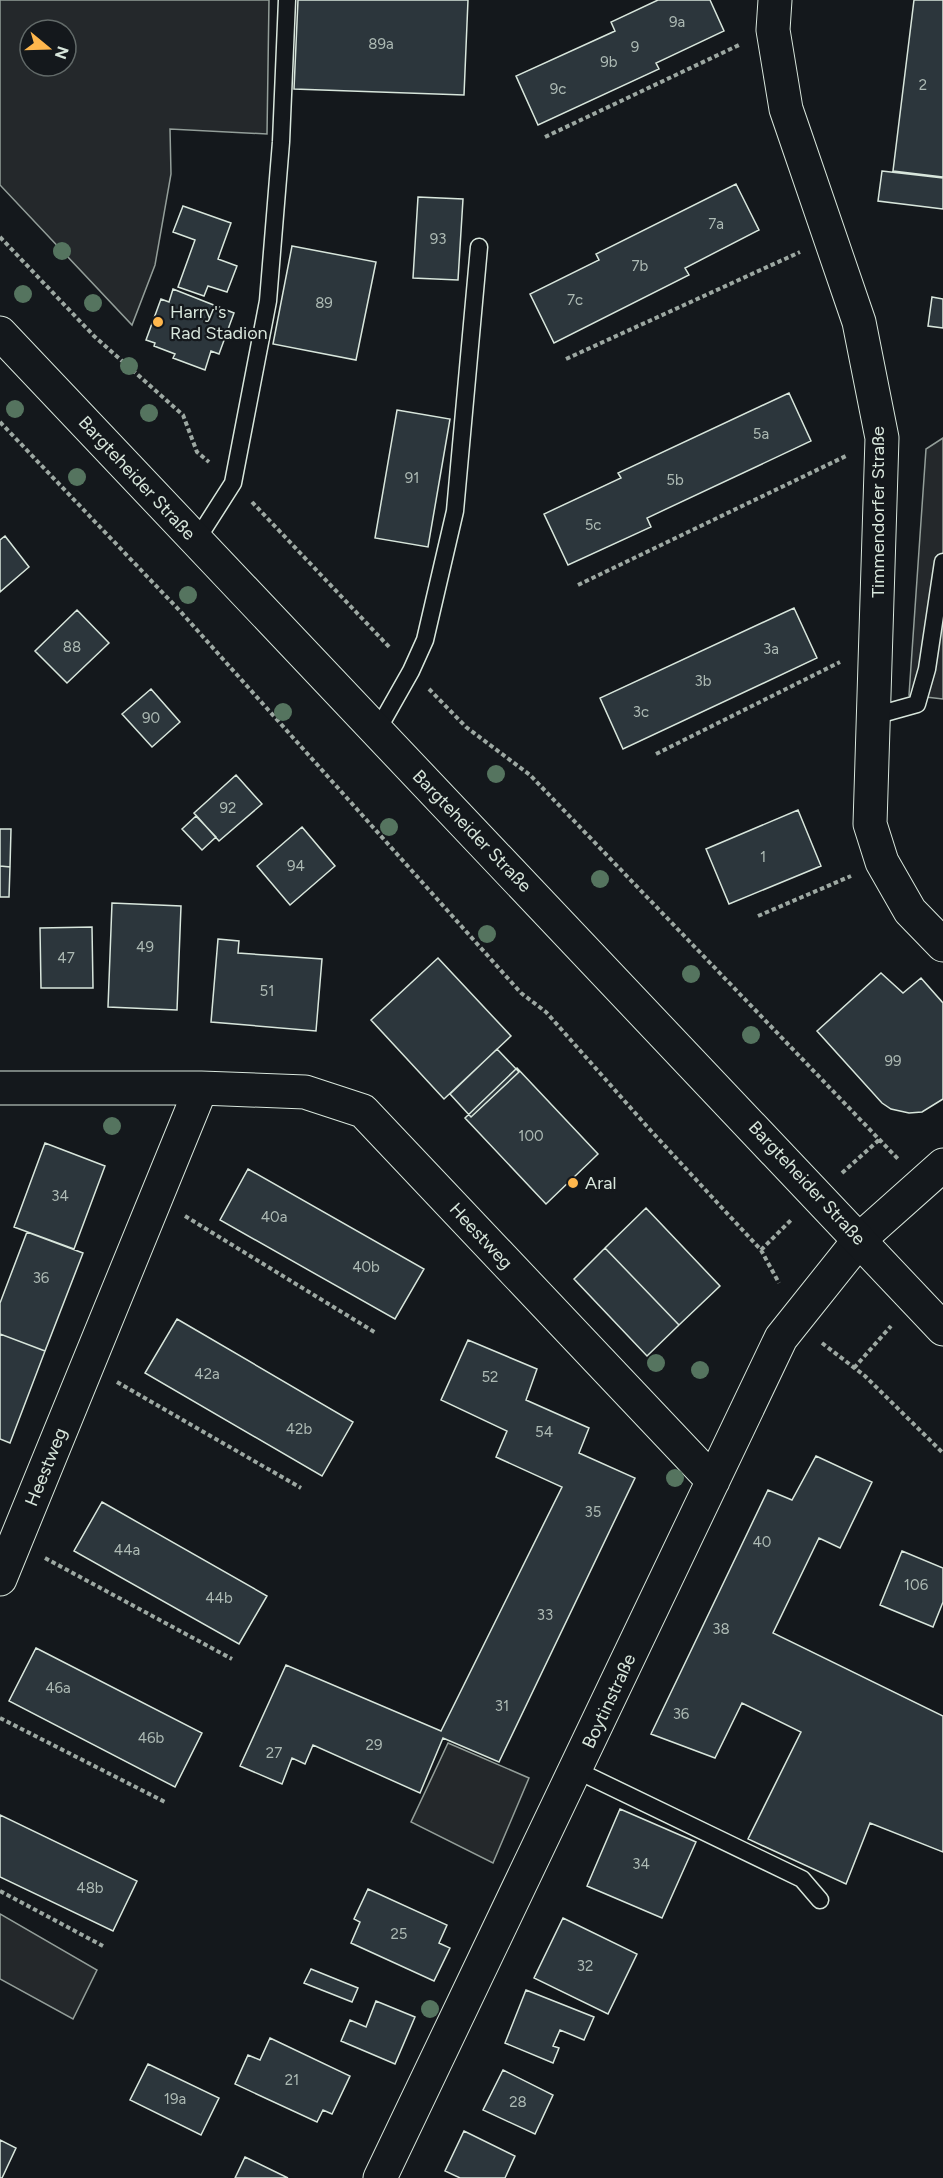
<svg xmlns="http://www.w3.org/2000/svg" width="943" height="2178" viewBox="0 0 943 2178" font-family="Figtree,sans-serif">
  <rect width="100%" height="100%" fill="#14181c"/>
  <!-- parking -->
  <path fill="#24282b" stroke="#939e99" stroke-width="1.5" fill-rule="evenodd" d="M0 0H269L267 134 170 129 171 174 155 265 132 325 0 185ZM30 30H66V66H30Z
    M943 438V699L909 695 926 449Z
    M448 1743 529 1778 493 1863 411 1822Z
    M0 1914 97 1970 73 2019 0 1979Z"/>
  <!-- building -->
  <path fill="#2c363c" stroke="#d8e6dc" stroke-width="1.5" d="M298 0H468L464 95 294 89Z
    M658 0H710L724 31 656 63 659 69 538 125 516 76 615 31 611 22Z
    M914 0H943V177L893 171Z
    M882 171 943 178V209L878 201Z
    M736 184 759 230 685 268 689 275 554 343 530 294 599 260 596 254Z
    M418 197 463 199 458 280 413 278Z
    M183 206 231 223 218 259 237 266 227 292 208 286 204 296 178 287 195 240 173 232Z
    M292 246 376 262 356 360 273 344Z
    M173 289 234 313 219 354 211 351 205 370 173 358 175 354 154 346 155 343 146 340 161 299 169 302Z
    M932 297 943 299V328L928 326Z
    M789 393 811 441 647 518 651 527 568 565 544 514 621 478 618 473Z
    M397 410 450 419 428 547 375 538Z
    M5 536 29 567 0 592V540Z
    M794 608 817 658 623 749 600 698Z
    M77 610 109 643 67 683 35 651Z
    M151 689 180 722 152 747 122 714Z
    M236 775 262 804 219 841 194 813Z
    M798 810 821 866 729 904 706 849Z
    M196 816 216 837 202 850 182 829Z
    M302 827 335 866 290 905 257 866Z
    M0 829H11L10 867 0 866Z
    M0 866 10 867 9 897H0Z
    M112 903 181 906 177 1010 108 1007Z
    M92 927 93 988H41L40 928Z
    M218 939 239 941 238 953 322 959 316 1031 211 1022Z
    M438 958 511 1036 444 1099 371 1020Z
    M881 973 903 993 921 978 943 1003V1099L922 1112 909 1113 891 1109 882 1103 817 1031Z
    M497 1049 519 1072 471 1117 450 1094Z
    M517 1068 598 1154 546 1204 465 1118Z
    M45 1143 105 1166 74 1249 14 1227Z
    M248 1169 424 1269 395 1319 220 1220Z
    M646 1208 720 1286 679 1325 605 1248Z
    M27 1232 83 1253 45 1351 0 1334V1303Z
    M605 1248 679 1325 647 1356 574 1279Z
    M177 1319 353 1422 322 1476 145 1373Z
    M0 1334 45 1351 10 1443 0 1439Z
    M468 1340 537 1369 526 1400 589 1428 579 1453 635 1478 499 1762 443 1738 420 1793 313 1745 305 1764 292 1758 282 1784 240 1766 286 1665 441 1731 562 1487 496 1457 507 1431 441 1400Z
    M816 1456 872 1482 840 1548 819 1538 773 1633 943 1716V1852L870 1823 846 1884 748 1839 801 1732 742 1703 715 1758 651 1734 768 1490 792 1500Z
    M102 1502 267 1596 239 1644 74 1551Z
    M902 1551 943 1568V1602L933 1627 880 1605Z
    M36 1648 202 1733 175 1787 9 1701Z
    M620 1809 696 1842 662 1918 587 1886Z
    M0 1815 137 1881 113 1931 0 1877Z
    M368 1889 447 1925 439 1943 450 1948 434 1981 351 1943 360 1922 354 1919Z
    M563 1918 637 1954 608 2014 534 1978Z
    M311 1969 358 1988 352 2002 304 1983Z
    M526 1990 594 2017 584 2040 560 2030 553 2046 559 2048 553 2063 505 2043Z
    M376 2001 415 2017 395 2064 341 2041 350 2020 366 2027Z
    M270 2038 350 2076 332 2114 323 2110 317 2122 235 2084 248 2055 260 2060Z
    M148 2064 219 2098 201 2135 130 2100Z
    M503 2070 553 2095 535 2134 483 2110Z
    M464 2131 515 2156 505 2178H460L445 2171Z
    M0 2140 16 2148 2 2178H0Z
    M245 2157 288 2178H235Z"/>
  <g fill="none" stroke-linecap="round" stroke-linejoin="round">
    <defs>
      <path id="service" d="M196 541 233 483 268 301 281 142 287 0
        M874 716 917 704 927 669 943 562
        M377 731 411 671 425 640 455 511 479 247
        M576 1770 802 1879 820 1900"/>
      <path id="minor" d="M775 0 773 30 786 109 859 322 882 438 870 824 882 862 910 911 943 945
        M0 1088H201L305 1092 363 1111 713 1481
        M0 1579 201 1088
        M380 2178 781 1338 860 1239 943 1165"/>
      <path id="primary" d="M0 333 943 1329"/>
    </defs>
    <!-- service casing -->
    <use href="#service" stroke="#d8e6dc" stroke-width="19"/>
    <!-- minor casing -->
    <use href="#minor" stroke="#d8e6dc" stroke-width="35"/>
    <!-- primary casing -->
    <use href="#primary" stroke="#d8e6dc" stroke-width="35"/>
    <!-- path -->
    <path stroke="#9da8a2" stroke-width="4" stroke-dasharray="4.5 3" stroke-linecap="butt" d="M545 137 739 45
      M0 237 94 336 183 415 197 452 209 462
      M566 359 800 252
      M0 422 180 611 521 993 546 1012 652 1132 761 1250 779 1283
      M252 502 391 649
      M578 585 848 455
      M429 689 466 727 530 775 898 1159
      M656 754 840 662
      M758 916 851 876
      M842 1173 880 1139
      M185 1216 376 1333
      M761 1250 792 1219
      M822 1343 865 1376 943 1453
      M854 1368 891 1326
      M117 1382 301 1488
      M45 1558 232 1659
      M0 1718 167 1803
      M0 1891 103 1946"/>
    <!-- service -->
    <use href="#service" stroke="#14181c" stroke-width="16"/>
    <!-- minor -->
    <use href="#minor" stroke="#14181c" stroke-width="33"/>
    <!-- primary -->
    <use href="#primary" stroke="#14181c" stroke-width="33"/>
  </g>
  <!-- trees -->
  <g fill="#55745f">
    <circle cx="62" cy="251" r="9"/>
    <circle cx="23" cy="294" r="9"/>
    <circle cx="93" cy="303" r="9"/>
    <circle cx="129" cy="366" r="9"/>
    <circle cx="15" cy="409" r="9"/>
    <circle cx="149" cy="413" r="9"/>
    <circle cx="77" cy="477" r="9"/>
    <circle cx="188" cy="595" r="9"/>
    <circle cx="283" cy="712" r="9"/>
    <circle cx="496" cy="774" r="9"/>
    <circle cx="389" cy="827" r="9"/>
    <circle cx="600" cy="879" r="9"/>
    <circle cx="487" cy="934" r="9"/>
    <circle cx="691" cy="974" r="9"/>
    <circle cx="751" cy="1035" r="9"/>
    <circle cx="112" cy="1126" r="9"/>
    <circle cx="656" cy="1363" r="9"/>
    <circle cx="700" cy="1370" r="9"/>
    <circle cx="675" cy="1478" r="9"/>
    <circle cx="430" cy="2009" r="9"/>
  </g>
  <!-- markers -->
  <g fill="#ffb74d" stroke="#14181c" stroke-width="2">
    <circle cx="158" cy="322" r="6"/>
    <circle cx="573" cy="1183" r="6"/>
  </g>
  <g text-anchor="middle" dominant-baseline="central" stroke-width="4.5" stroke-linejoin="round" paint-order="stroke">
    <!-- number labels -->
    <g font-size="15" fill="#adbab4">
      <text x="677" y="22">9a</text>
      <text x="381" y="44">89a</text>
      <text x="635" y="47">9</text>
      <text x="609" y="62">9b</text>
      <text x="923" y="85">2</text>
      <text x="558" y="89">9c</text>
      <text x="716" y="224">7a</text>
      <text x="438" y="239">93</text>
      <text x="640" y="266">7b</text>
      <text x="575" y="300">7c</text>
      <text x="324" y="303">89</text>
      <text x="761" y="434">5a</text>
      <text x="412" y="478">91</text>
      <text x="675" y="480">5b</text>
      <text x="593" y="525">5c</text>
      <text x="72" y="647">88</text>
      <text x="771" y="649">3a</text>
      <text x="703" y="681">3b</text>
      <text x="641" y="712">3c</text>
      <text x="151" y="718">90</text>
      <text x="228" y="808">92</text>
      <text x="763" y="857">1</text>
      <text x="296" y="866">94</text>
      <text x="145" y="947">49</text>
      <text x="66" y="958">47</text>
      <text x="267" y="991">51</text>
      <text x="893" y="1061">99</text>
      <text x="531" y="1136">100</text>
      <text x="60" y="1196">34</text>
      <text x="274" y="1217">40a</text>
      <text x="366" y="1267">40b</text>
      <text x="41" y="1278">36</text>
      <text x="207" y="1374">42a</text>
      <text x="490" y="1377">52</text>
      <text x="299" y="1429">42b</text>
      <text x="544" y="1432">54</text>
      <text x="593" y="1512">35</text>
      <text x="762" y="1542">40</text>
      <text x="127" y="1550">44a</text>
      <text x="916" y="1585">106</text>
      <text x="219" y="1598">44b</text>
      <text x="545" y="1615">33</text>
      <text x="721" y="1629">38</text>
      <text x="58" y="1688">46a</text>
      <text x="502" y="1706">31</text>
      <text x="681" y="1714">36</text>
      <text x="151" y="1738">46b</text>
      <text x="374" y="1745">29</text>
      <text x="274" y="1753">27</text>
      <text x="641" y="1864">34</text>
      <text x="90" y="1888">48b</text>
      <text x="399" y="1934">25</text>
      <text x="585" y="1966">32</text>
      <text x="292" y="2080">21</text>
      <text x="175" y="2099">19a</text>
      <text x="518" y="2102">28</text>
    </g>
    <!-- poi labels -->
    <g font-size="18" fill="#d8e6dc" stroke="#14181c" text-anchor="start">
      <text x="170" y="312">Harry's<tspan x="170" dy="21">Rad Stadion</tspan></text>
      <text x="585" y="1183">Aral</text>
    </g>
    <!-- street labels -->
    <g font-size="18" fill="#d8e6dc" stroke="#14181c">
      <text transform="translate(137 478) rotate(47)">Bargteheider Straße</text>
      <text transform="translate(878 512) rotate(-90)">Timmendorfer Straße</text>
      <text transform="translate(472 831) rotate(46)">Bargteheider Straße</text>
      <text transform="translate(807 1183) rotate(47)">Bargteheider Straße</text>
      <text transform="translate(481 1236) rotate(47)">Heestweg</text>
      <text transform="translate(46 1467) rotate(-68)">Heestweg</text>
      <text transform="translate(609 1701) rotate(-65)">Boytinstraße</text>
    </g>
  </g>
  <!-- north arrow -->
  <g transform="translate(48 48) rotate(109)"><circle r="28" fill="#14181c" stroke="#626a69" stroke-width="1.5"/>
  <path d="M0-4.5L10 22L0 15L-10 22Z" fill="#ffb74d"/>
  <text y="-9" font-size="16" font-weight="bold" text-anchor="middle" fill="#d8e6dc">N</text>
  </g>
</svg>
